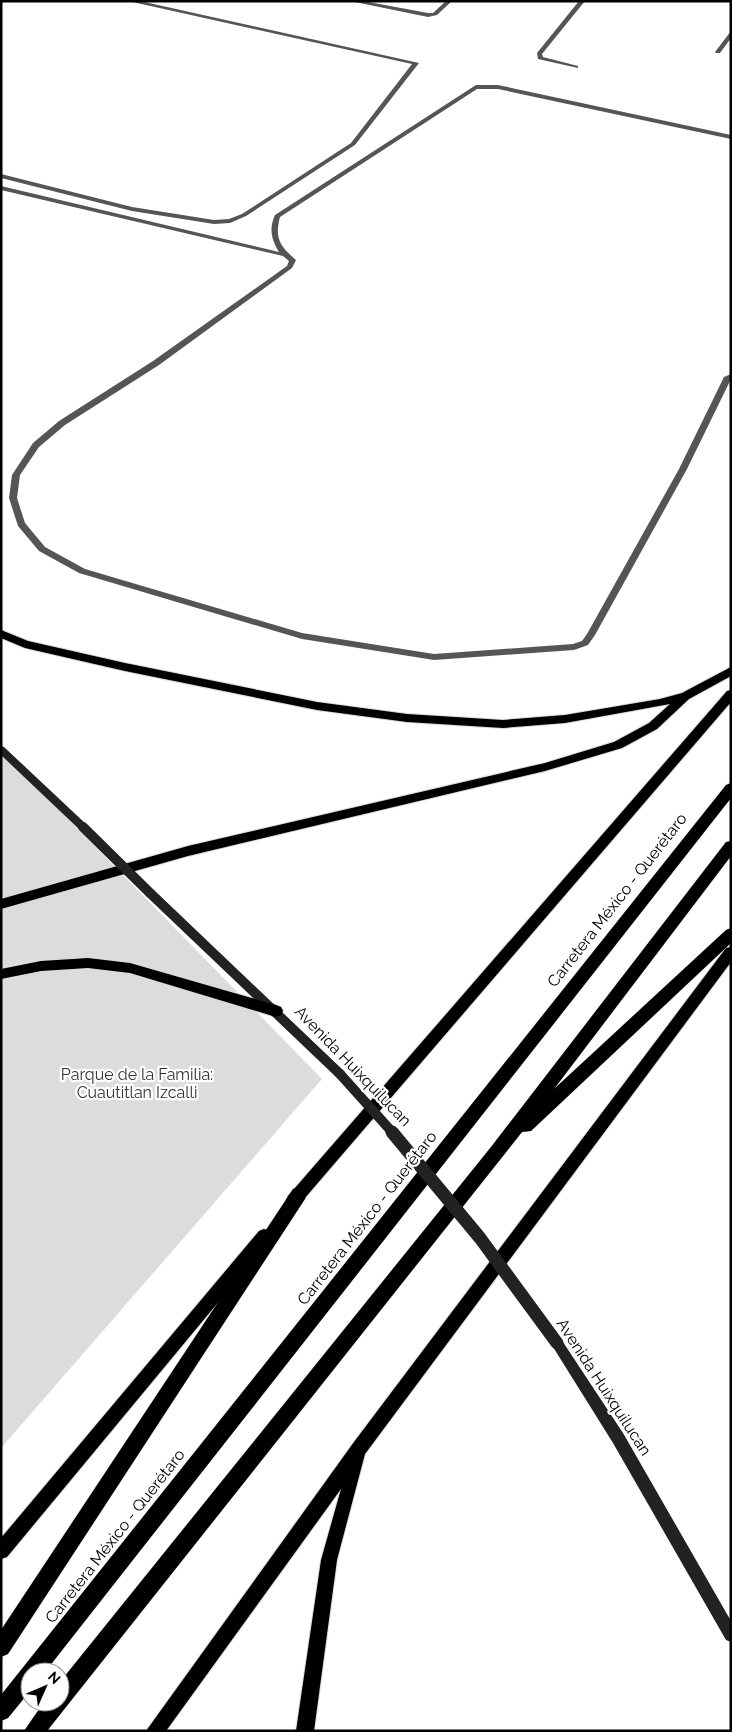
<svg xmlns="http://www.w3.org/2000/svg" width="732" height="1732" viewBox="0 0 732 1732" font-family="Raleway,sans-serif">
  <rect width="100%" height="100%" fill="#fff"/>
  <!-- green -->
  <path fill="#dcdcdc" d="M1 750 322 1079 1 1448Z"/>
  <g fill="none" stroke-linecap="round" stroke-linejoin="round">
    <defs>
      <path id="primary" d="M1 630 28 641 125 663 317 702 407 714 503 720 565 715 660 699 682 693 731 667V676L689 699 657 729 622 748 545 771 188 856 1 909V899L188 846 545 763 614 742 649 723 670 704 565 723 503 728 407 722 317 710 125 671 25 648 1 638Z
        M731 690V702L298 1206 293 1208 288 1206 286 1201 288 1196 727 691Z
        M731 947V962L365 1454 337 1560 314 1731H296L321 1560 341 1489 166 1731H146L354 1442 726 948Z
        M88 958 130 963 276 1005 281 1007 283 1011 281 1015 276 1017 130 973 88 968 41 971 1 979V969L41 961Z
        M264 1229 269 1231 271 1236 269 1241 7 1557 1 1559V1538L259 1231Z"/>
      <path id="trunk" d="M731 783V798L45 1672H30V1691L8 1718 1 1721V1695L726 785Z
        M731 841V856L554 1089 726 930 731 928V943L531 1131 522 1132 47 1731H24L44 1702H60V1682L491 1147 726 842Z
        M299 1187 305 1189 307 1194 305 1199 8 1654 1 1657V1630L293 1189Z"/>
    </defs>
    <!-- primary casing -->
    <use href="#primary" stroke="#dbdbdb" stroke-width="2"/>
    <!-- trunk casing -->
    <use href="#trunk" stroke="#dbdbdb" stroke-width="1"/>
    <!-- service -->
    <path fill="#555" fill-rule="evenodd" d="M128 1H140L419 63 355 145 246 216 230 223 214 224 132 211 1 178V174L132 207 214 220 229 219 242 214 351 143 412 64Z
      M350 1H363L428 13H433L446 1H452L437 15 428 17Z
      M579 1H585L542 54 543 57 578 66V68L538 59 537 53Z
      M731 31V38L720 53H716L715 52Z
      M476 85H498L731 135V139L498 89H477L280 217C274 239 281 247 296 260L292 268 159 365 65 425 39 447 20 475 17 498 25 523 45 547 85 569 302 633 434 654 573 644 582 641 587 634 679 469 724 377 731 374V379L687 469 595 635 588 645 574 650 434 660 302 639 79 573 39 551 18 526 9 498 12 475 33 443 59 421 153 361 287 266 289 261 283 256 1 190V186L279 252C271 239 269 228 275 215Z"/>
    <!-- secondary -->
    <path fill="#222" fill-rule="evenodd" d="M1 746 4 747 86 824 88 827 86 830H80L1 755Z
      M150 889 154 890 344 1071 346 1074 344 1077 340 1079 336 1077 146 896 145 893 146 890Z
      M557 1337 561 1339 623 1433 731 1621V1642L726 1640 613 1443 553 1347 551 1343 553 1339Z"/>
    <!-- primary -->
    <use href="#primary" fill="#000" fill-rule="evenodd"/>
    <!-- trunk -->
    <use href="#trunk" fill="#000" fill-rule="evenodd"/>
    <!-- secondary-bridge-far1 -->
    <path stroke="#222" stroke-width="10" d="M83 827 150 893
      M340 1074 393 1133"/>
    <!-- secondary-bridge -->
    <path stroke="#222" stroke-width="13" d="M392 1132 480 1238 557 1343"/>
  </g>
  <g text-anchor="middle" dominant-baseline="central" stroke-width="4.5" stroke-linejoin="round" paint-order="stroke">
    <!-- street labels -->
    <g font-size="16" fill="#000" stroke="#fff">
      <text transform="translate(617 900) rotate(-52)">Carretera México - Querétaro</text>
      <text transform="translate(353 1066) rotate(46)">Avenida Huixquilucan</text>
      <text transform="translate(367 1218) rotate(-52)">Carretera México - Querétaro</text>
      <text transform="translate(604 1387) rotate(57)">Avenida Huixquilucan</text>
      <text transform="translate(115 1536) rotate(-52)">Carretera México - Querétaro</text>
    </g>
    <!-- park labels -->
    <g font-size="16" fill="#333" stroke="#fff">
      <text x="137" y="1074">Parque de la Familia:<tspan x="137" dy="18">Cuautitlan Izcalli</tspan></text>
    </g>
  </g>
  <!-- border -->
  <rect width="732" height="1732" fill="none" stroke="#000000" stroke-width="5"/>
  <!-- north arrow -->
  <g transform="translate(45 1687) rotate(45)"><circle r="24" fill="#ffffff" stroke="#999999"/>
  <path d="M0-4L9 19L0 12L-9 19Z" fill="#000000"/>
  <text y="-8" font-size="14" font-weight="bold" text-anchor="middle" fill="#000000">N</text>
  </g>
</svg>
